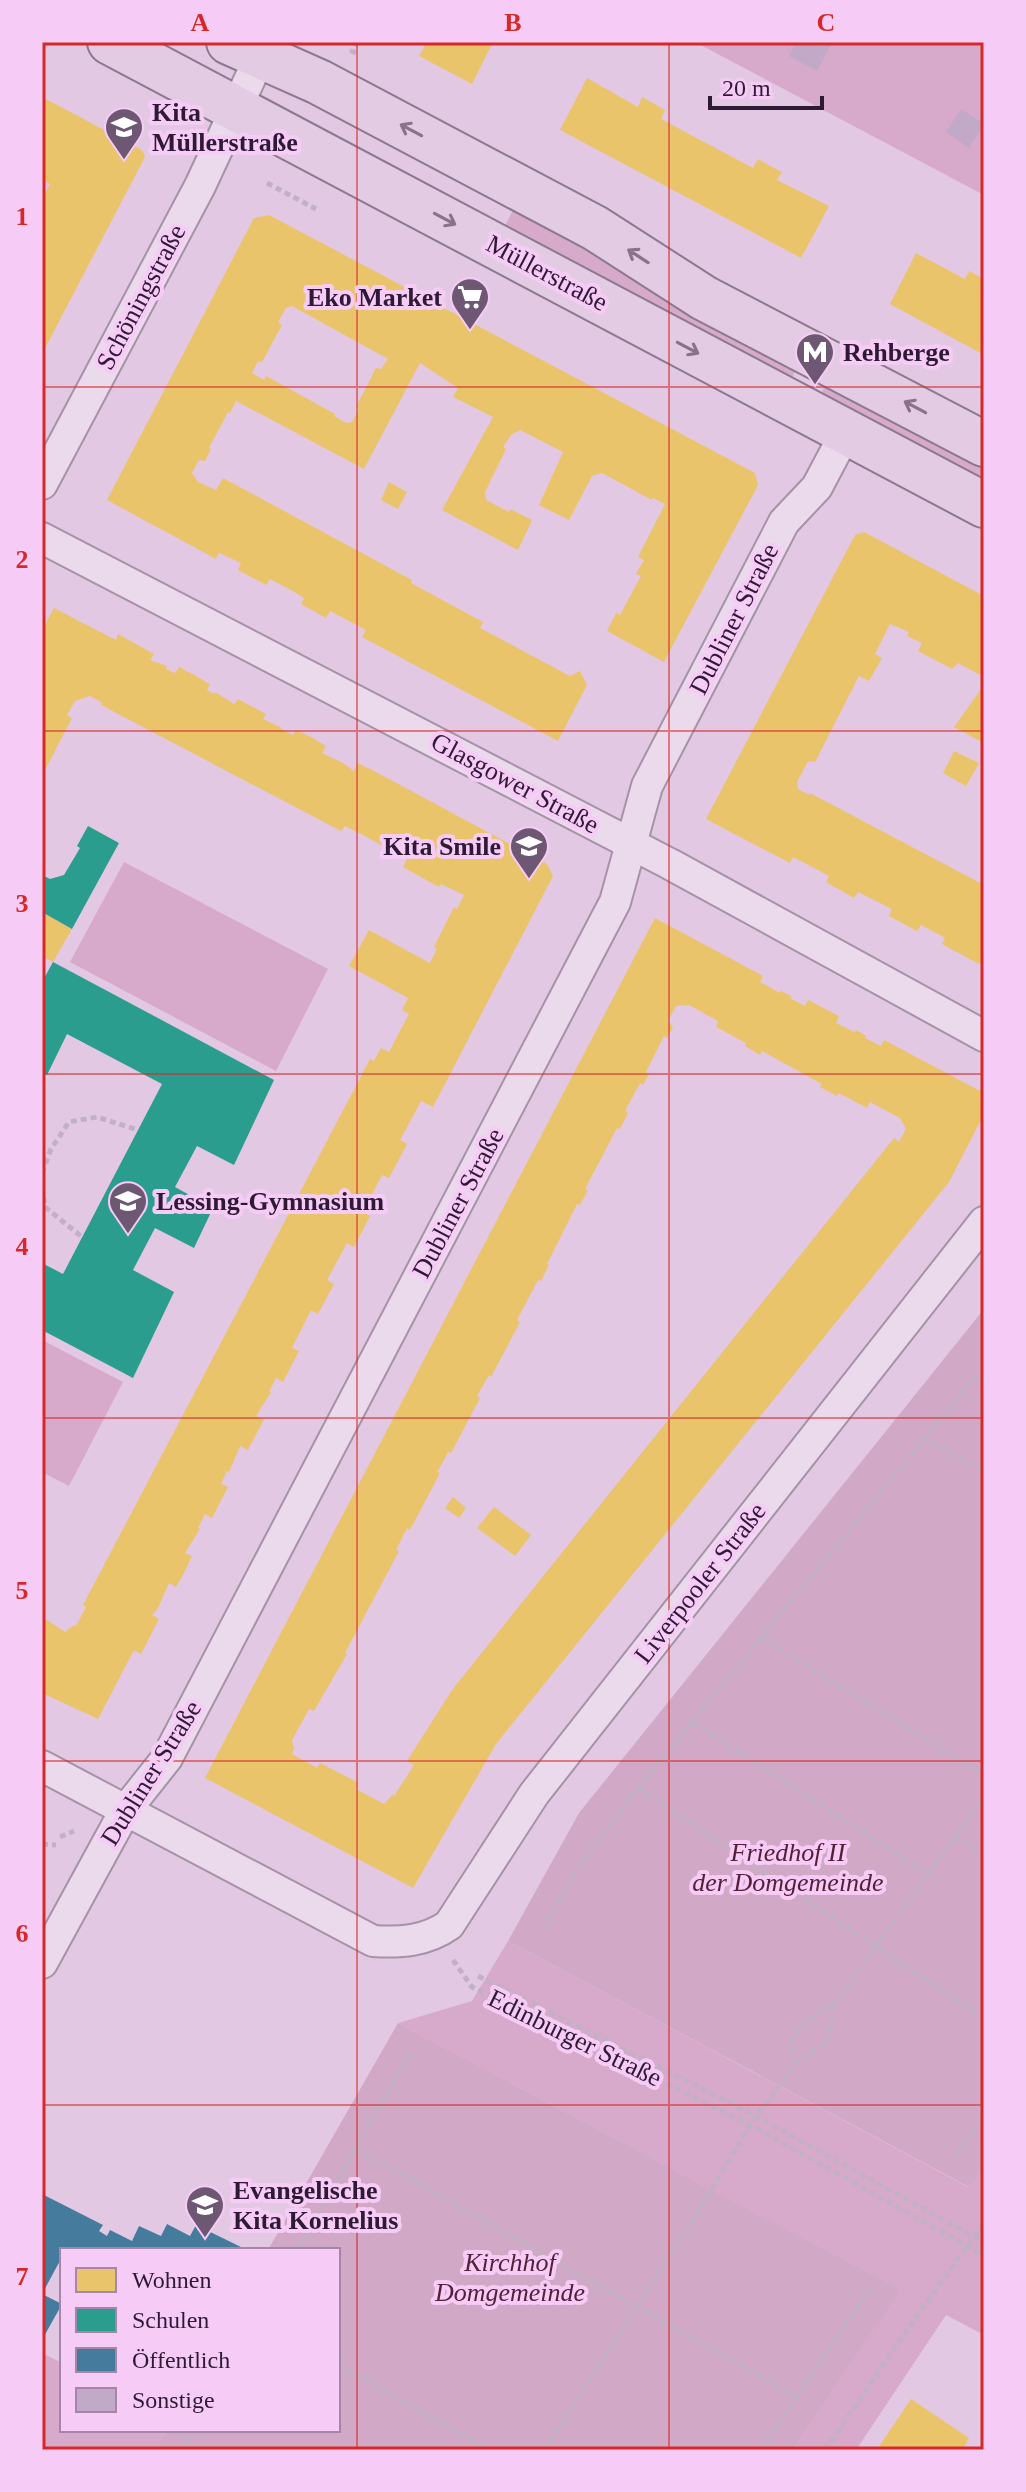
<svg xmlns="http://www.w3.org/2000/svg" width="1026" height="2492" viewBox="0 0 1026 2492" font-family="'Times New Roman',serif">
  <rect width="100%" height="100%" fill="#e3c8e4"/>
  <!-- green -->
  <path fill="#d7a9cb" d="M695 42H984V195Z
    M516 204 798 367 789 382 503 230Z
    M827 382 984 466V485L819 398Z
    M124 862 328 969 276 1071 70 962Z
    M42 1340 123 1382 69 1486 42 1472Z
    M508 1941 968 2187 984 2165V2335L946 2315 856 2450H793L899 2290 398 2023 472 2001Z
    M42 2353 62 2363V2430H166L155 2450H42Z"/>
  <!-- cemetery -->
  <path fill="#d1a9c7" d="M984 1309V2165L969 2187 508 1941 579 1813Z
    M398 2023 900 2290 793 2450H155L166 2430H338V2250H268Z"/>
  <!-- homes -->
  <path fill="#e9c46a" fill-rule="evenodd" d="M427 42H493L472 84 419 56Z
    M587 78 638 107 642 97 665 110 661 119 753 168 758 159 770 166 782 172 777 180 829 206 801 258 560 130Z
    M42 97 142 150 145 157 42 354V198L50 184 42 180Z
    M269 215 755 473 758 485 664 662 607 631 616 613 620 615 641 576 636 574 644 560 638 557 665 504 653 498 652 500 602 473 592 476 569 520 539 505 563 452 520 430 511 435 503 447 506 449 485 492 486 500 509 512 510 509 532 520 518 550 442 510 493 417 453 397 458 388 420 363 364 469 236 401 230 413 228 412 209 448 211 449 205 461 199 460 192 473 198 482 216 490 223 478 412 580 411 583 483 622 480 628 570 676 580 671 587 685 558 741 362 637 366 630 330 611 326 618 301 604 304 598 291 590 270 579 266 585 238 570 241 563 219 553 216 559 107 500 254 218ZM292 306 388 359 381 369 376 368 356 407 359 409 352 422 346 423 334 416 335 414 266 376 264 380 252 373 258 361 262 362 282 325 278 322 286 308Z
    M916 253 965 279 969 271 984 279V355L890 304Z
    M389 482 407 492 398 509 381 500Z
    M864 532 984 596V677L958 663 952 669 918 651 922 643 907 636 909 632 890 624 875 654 882 658 869 681 859 676 815 762 808 761 797 782 798 789 809 795 810 793 984 885V958L979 964 942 944 945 938 921 925 917 931 889 916 892 909 858 892 854 898 826 882 829 876 793 857 790 863 706 819 855 535Z
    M54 608 116 640 118 634 154 654 150 660 167 666 166 669 175 673 179 667 194 675 210 684 207 690 214 694 215 692 234 704 238 699 266 714 263 719 282 728 281 729 293 735 296 730 311 737 326 746 322 753 343 763 354 771 358 763 374 771 547 864 553 876 433 1107 421 1101 400 1140 407 1144 389 1178 382 1175 363 1212 370 1216 354 1247 347 1243 327 1280 334 1284 318 1314 311 1310 292 1348 299 1351 283 1382 276 1378 269 1392H271L256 1416 264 1419 248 1450 240 1446 229 1472 227 1471 221 1484 228 1487 212 1518 205 1514 198 1528 200 1529 185 1553 192 1556 185 1571 176 1587 169 1583 158 1608 152 1615 159 1619 141 1654 134 1650 98 1719 42 1693V1617L65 1632 74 1625 76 1626 86 1607 83 1605 370 1059 374 1061 381 1048 389 1052 409 1014 402 1010 408 998 349 966 369 930 430 963 437 949 434 947 454 907 457 909 464 895 441 884 439 887 403 867 407 859 363 835 345 826 341 831 101 705 103 703 90 696 75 701 67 715 72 718 42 776V630Z
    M984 685V743L954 727Z
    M954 751 979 763 966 786 943 773Z
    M42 912 72 929 53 962 42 956Z
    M655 918 763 976 760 982 780 993 781 991 791 996 790 998 805 1006 808 1000 839 1016 836 1023 854 1032 856 1030 866 1036 865 1038 881 1046 884 1040 984 1093V1114L949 1182 496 1744 413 1888 205 1778ZM689 1005 718 1021 716 1027 746 1043 745 1046 760 1055 762 1051 822 1084 820 1087 837 1096 839 1093 867 1108 870 1102 900 1118 906 1129 899 1142 894 1138 452 1690 407 1761 414 1765 394 1796 393 1794 384 1804 356 1789 359 1783 320 1763 317 1768 292 1754 294 1749 292 1740 309 1709 314 1711 347 1654 345 1653 399 1551 396 1550 407 1528 410 1530 440 1473 437 1472 443 1462 448 1452 451 1453 480 1398 477 1396 489 1375 491 1377 520 1322 517 1320 538 1280 541 1281 549 1265 547 1264 577 1204 580 1205 588 1190 585 1189 617 1128 620 1129 628 1113 625 1111 640 1083 643 1085 649 1074 646 1072 664 1036 667 1038 673 1027 668 1021 676 1006Z
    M453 1497 466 1508 459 1518 445 1508Z
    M494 1507 531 1535 515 1556 477 1528Z
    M911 2399 969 2438 962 2450H881L878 2448Z"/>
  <!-- schools -->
  <path fill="#2a9d8f" d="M88 826 119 843 72 929 42 912V875L50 879 64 875 80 848 77 846Z
    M53 962 274 1080 234 1165 197 1146 175 1187 213 1208 194 1248 155 1228 133 1270 174 1292 133 1378 42 1330V1263L63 1274 162 1084 67 1034 47 1075 42 1073V982Z"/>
  <!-- public -->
  <path fill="#457b9d" d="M42 2194 103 2225 99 2231 107 2236 110 2230 132 2241 139 2226 161 2236 167 2224 190 2236 196 2225 241 2247 239 2250H62V2257L42 2294 62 2304 42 2340Z"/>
  <!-- building -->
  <path fill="#c1a9c7" d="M797 42H823L830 46 817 71 789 56Z
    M961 109 984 124 969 148 946 132Z"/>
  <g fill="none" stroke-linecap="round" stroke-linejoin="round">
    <defs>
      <path id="minor" d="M42 484 200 186 267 42
        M42 538 670 864 984 1036
        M42 1766 373 1941C401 1943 426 1941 449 1925L534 1794 984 1222
        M42 1963 125 1811 167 1758 615 902 647 786 784 522 817 487 846 432"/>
      <path id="primary" d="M110 42 984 505
        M229 42 319 82 595 228 704 298 984 444"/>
    </defs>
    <!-- minor casing -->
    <use href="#minor" stroke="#a692a8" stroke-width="34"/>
    <!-- primary casing -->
    <use href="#primary" stroke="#8b798e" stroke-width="48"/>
    <!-- path -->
    <path stroke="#c2b1c4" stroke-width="5" stroke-dasharray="6 4" stroke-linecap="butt" d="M356 53 352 51 357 42
      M267 183 316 209
      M42 1173 51 1149 69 1122 97 1117 138 1130
      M42 1187 45 1207 82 1237
      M924 1438 984 1472
      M761 1637 984 1775
      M693 1722 928 1874
      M638 1788 984 2018
      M955 1836 984 1854
      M60 1837 74 1831
      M42 1844 56 1845
      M543 1929 577 1870 638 1788 984 1366
      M453 1960 472 1987 750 2125 984 2255
      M478 1976 756 2116 984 2242
      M834 2005 984 1796
      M356 2148 797 2397
      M957 2156 984 2115
      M298 2250 410 2053
      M338 2364 488 2450
      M184 2450 195 2430
      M544 2450 690 2225 750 2125 796 2063 827 2042 834 2005C811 2016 781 2032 796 2063
      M761 2450 870 2288
      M825 2450 918 2314 984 2223"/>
    <!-- minor -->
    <use href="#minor" stroke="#ebdaec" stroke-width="30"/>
    <!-- primary -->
    <use href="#primary" stroke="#e2cbe3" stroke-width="44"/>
  </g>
  <!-- one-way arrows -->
  <defs><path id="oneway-shaft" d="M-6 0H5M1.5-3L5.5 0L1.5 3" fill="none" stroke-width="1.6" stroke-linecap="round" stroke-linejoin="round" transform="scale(2)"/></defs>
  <g stroke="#88728c">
    <use href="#oneway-shaft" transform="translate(411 130) rotate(-152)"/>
    <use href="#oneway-shaft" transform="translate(445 219) rotate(28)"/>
    <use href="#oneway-shaft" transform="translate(638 256) rotate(-147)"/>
    <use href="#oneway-shaft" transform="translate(688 348) rotate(28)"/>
    <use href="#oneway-shaft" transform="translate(915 407) rotate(-152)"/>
  </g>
  <!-- grid -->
  <path fill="none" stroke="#d62828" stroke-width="2" stroke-opacity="0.55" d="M357 42V2450M669 42V2450M42 387H984M42 731H984M42 1074H984M42 1418H984M42 1761H984M42 2105H984"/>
  <!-- icons -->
  <defs>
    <symbol id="school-pin" viewBox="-11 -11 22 30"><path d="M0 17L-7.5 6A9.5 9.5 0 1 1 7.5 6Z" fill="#6e5773" stroke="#f6ccf7"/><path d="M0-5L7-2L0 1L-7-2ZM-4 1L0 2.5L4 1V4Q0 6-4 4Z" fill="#fff"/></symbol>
    <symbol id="supermarket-pin" viewBox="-11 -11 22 30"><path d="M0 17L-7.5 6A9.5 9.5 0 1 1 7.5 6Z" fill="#6e5773" stroke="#f6ccf7"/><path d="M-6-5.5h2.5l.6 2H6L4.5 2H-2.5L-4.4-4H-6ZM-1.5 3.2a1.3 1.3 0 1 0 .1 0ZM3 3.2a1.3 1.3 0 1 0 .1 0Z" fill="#fff"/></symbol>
    <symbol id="metro-pin" viewBox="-11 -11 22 30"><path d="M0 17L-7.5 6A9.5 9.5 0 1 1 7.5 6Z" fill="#6e5773" stroke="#f6ccf7"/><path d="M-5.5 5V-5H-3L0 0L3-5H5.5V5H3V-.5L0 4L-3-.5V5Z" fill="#fff"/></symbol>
  </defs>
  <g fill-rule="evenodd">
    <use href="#school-pin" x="102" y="105" width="44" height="60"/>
    <use href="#supermarket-pin" x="448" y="275" width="44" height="60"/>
    <use href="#metro-pin" x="793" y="330" width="44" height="60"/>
    <use href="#school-pin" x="507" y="824" width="44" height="60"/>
    <use href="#school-pin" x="106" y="1179" width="44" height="60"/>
    <use href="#school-pin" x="183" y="2183" width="44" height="60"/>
  </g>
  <g text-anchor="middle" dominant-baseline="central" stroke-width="8" stroke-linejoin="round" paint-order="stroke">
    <!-- poi labels -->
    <g font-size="26" font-weight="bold" fill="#2f1a36" stroke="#f6ccf7" text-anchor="start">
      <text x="152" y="112">Kita<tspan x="152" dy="30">Müllerstraße</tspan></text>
      <text x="442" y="297" text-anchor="end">Eko Market</text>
      <text x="843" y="352">Rehberge</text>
      <text x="501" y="846" text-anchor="end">Kita Smile</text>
      <text x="156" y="1201">Lessing-Gymnasium</text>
      <text x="233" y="2190">Evangelische<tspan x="233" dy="30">Kita Kornelius</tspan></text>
    </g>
    <!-- street labels -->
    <g font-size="26" fill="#2f1a36" stroke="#f6ccf7">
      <text transform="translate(547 273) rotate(28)">Müllerstraße</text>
      <text transform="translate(141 297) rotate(-62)">Schöningstraße</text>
      <text transform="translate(734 619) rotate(-63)">Dubliner Straße</text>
      <text transform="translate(515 783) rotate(28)">Glasgower Straße</text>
      <text transform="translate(458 1203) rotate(-62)">Dubliner Straße</text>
      <text transform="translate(700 1583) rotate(-52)">Liverpooler Straße</text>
      <text transform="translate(151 1773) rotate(-58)">Dubliner Straße</text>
      <text transform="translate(575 2038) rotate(26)">Edinburger Straße</text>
    </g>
    <!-- park labels -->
    <g font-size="26" font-style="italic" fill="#542039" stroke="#f6ccf7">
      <text x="788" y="1852">Friedhof II<tspan x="788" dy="30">der Domgemeinde</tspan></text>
      <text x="510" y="2262">Kirchhof<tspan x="510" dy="30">Domgemeinde</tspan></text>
    </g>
  </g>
  <!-- border -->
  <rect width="1026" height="2492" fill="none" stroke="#f6ccf7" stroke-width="88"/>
  <!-- legend -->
  <rect x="60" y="2248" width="280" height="184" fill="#f6ccf7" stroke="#a685aa" stroke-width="2"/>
  <rect x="76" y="2268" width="40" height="24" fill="#e9c46a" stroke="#a685aa" stroke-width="2"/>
  <text x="132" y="2288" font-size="24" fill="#2f1a36">Wohnen</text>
  <rect x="76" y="2308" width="40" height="24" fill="#2a9d8f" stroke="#a685aa" stroke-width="2"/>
  <text x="132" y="2328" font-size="24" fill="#2f1a36">Schulen</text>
  <rect x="76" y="2348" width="40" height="24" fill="#457b9d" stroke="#a685aa" stroke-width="2"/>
  <text x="132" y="2368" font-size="24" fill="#2f1a36">Öffentlich</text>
  <rect x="76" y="2388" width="40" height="24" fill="#c1a9c7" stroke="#a685aa" stroke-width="2"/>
  <text x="132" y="2408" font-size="24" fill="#2f1a36">Sonstige</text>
  <!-- scale -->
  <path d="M710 96v12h112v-12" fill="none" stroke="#2f1a36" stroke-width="4"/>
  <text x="722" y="96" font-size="24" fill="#2f1a36" stroke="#f6ccf7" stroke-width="6" paint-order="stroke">20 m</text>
  <rect x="44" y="44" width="938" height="2404" fill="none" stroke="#d62828" stroke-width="3"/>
  <g font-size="26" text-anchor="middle" font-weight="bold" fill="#d62828">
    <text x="200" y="31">A</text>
    <text x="513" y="31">B</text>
    <text x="826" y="31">C</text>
    <text x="22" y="225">1</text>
    <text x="22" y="568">2</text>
    <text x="22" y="912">3</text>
    <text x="22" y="1255">4</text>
    <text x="22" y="1599">5</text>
    <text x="22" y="1942">6</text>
    <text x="22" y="2285">7</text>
  </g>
</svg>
